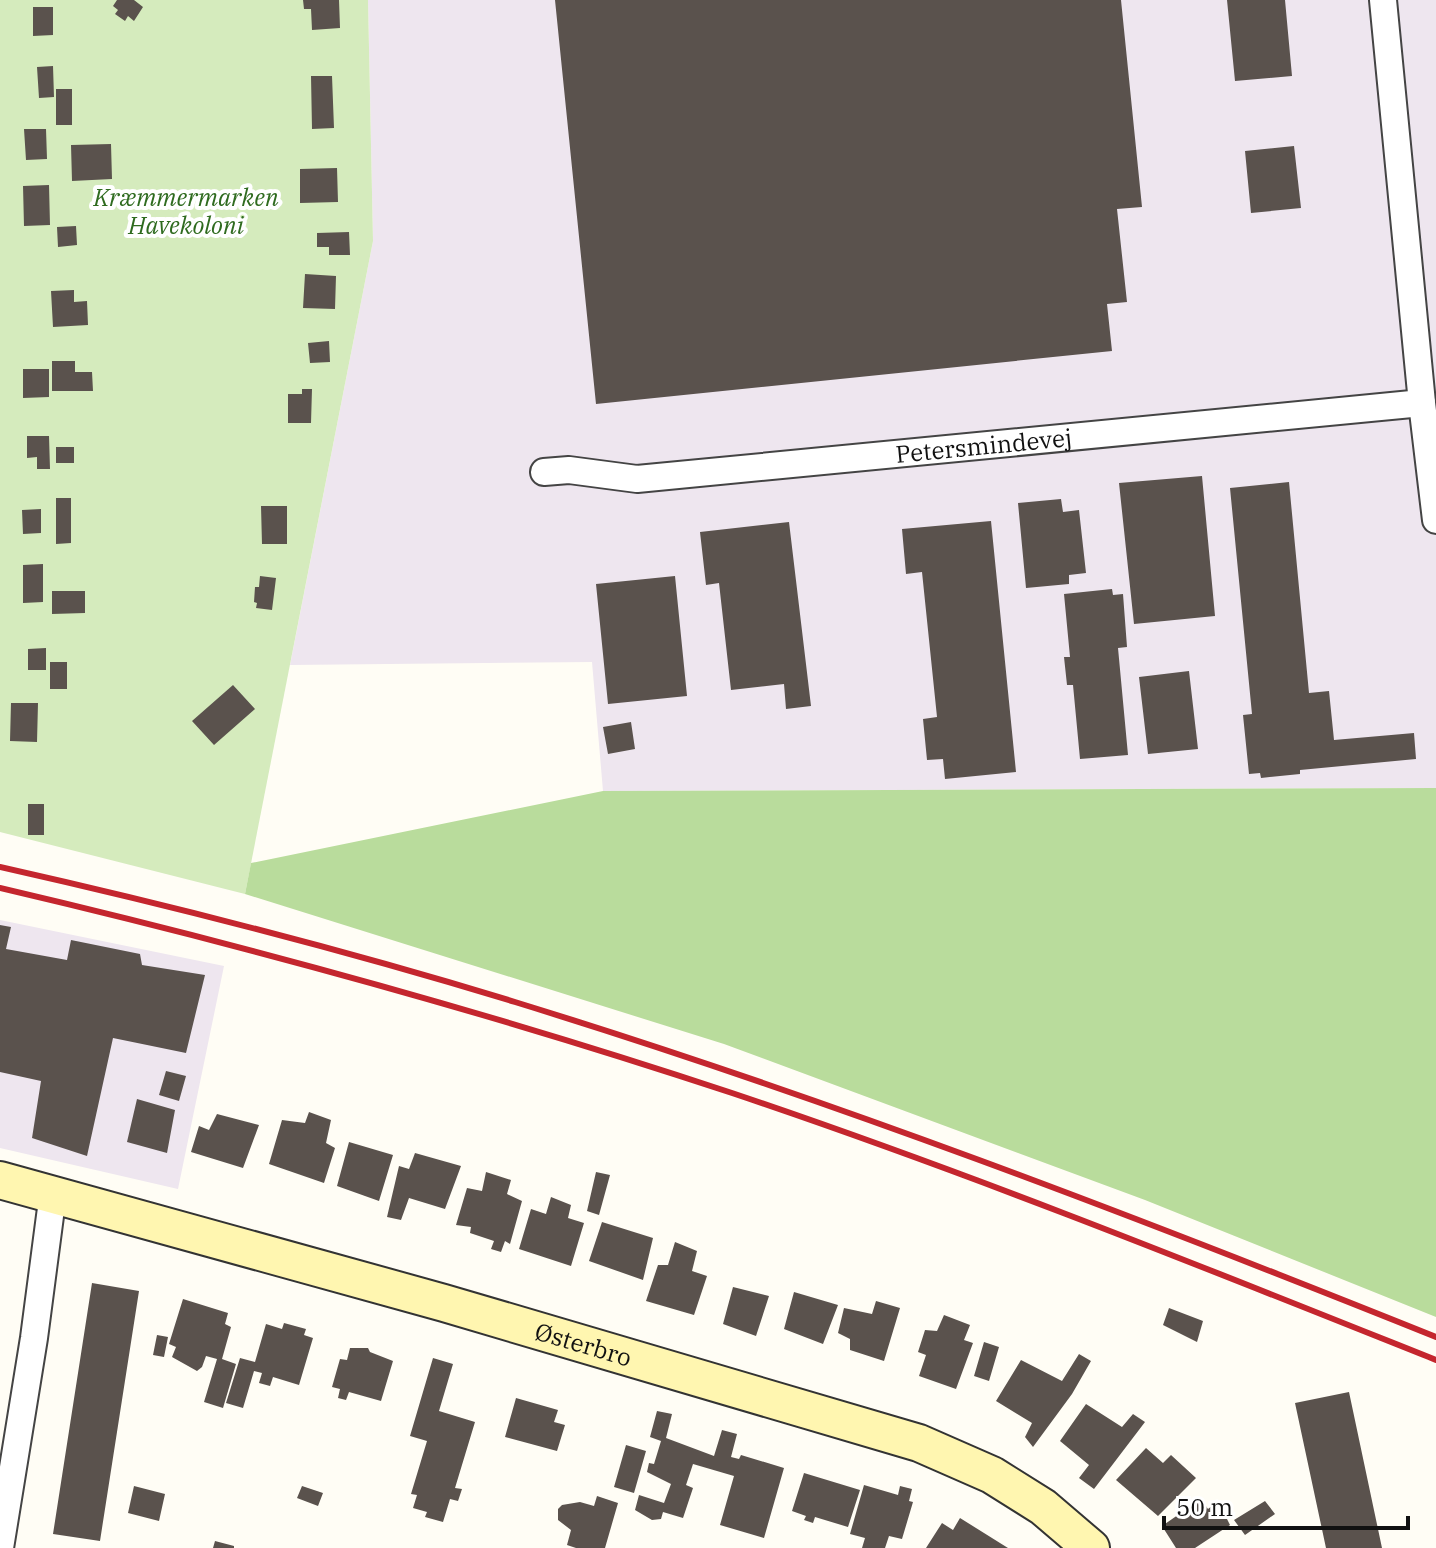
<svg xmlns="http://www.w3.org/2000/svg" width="1436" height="1548" viewBox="0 0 1436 1548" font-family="'IBM Plex Serif',serif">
  <rect width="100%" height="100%" fill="#fffdf5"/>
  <!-- industrial -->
  <path fill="#eee6ef" d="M368 0H1436V788L603 791 592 662 290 665 373 241Z
    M0 920 224 966 178 1189 0 1148Z"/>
  <!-- green -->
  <path fill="#d5ebbd" d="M0 0H368L373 241 245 894 0 832Z"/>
  <!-- forest -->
  <path fill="#b9dc9c" d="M1436 788V1317L1145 1200 724 1044 245 894 251 863 603 791Z"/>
  <!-- building -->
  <path fill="#5a524d" d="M117 0H134L143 7 134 21 128 16 125 21 115 14 118 10 113 6Z
    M303 0H339L340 28 312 30 311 9H304Z
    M555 0H1121L1142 207 1117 209 1127 302 1107 304 1112 351 596 404Z
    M1227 0H1285L1292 76 1235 81Z
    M33 7H53V35L33 36Z
    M53 66 54 97 39 98 37 67Z
    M311 76H332L334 128 312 129Z
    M56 89H72V125H56Z
    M24 129H46L47 159 26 160Z
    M111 144 112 179 72 181 71 145Z
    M1294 146 1301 208 1251 213 1245 151Z
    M337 168 338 202 300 203V169Z
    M49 185 50 225 24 226 23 186Z
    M76 226 77 245 58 247 57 227Z
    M349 232 350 255H329V247H317V233Z
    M305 274 336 276 335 309 303 308Z
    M74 290V302L87 301 88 325 53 327 51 291Z
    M329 341 330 362 310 363 308 343Z
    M52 361H75V372H92L93 391H52Z
    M23 369H49V397L23 398Z
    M302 389H312L311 423H288V394H302Z
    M27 436H49L50 469H37V457L27 458Z
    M56 447H74V463H56Z
    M1202 476 1215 616 1134 624 1119 483Z
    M1289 482 1309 693 1329 691 1334 740 1414 733 1416 759 1300 770V774L1261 778 1260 773 1249 774 1243 715 1252 714 1230 488Z
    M56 498H71V543L56 544Z
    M1061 499 1063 512 1079 510 1086 573 1069 575V584L1026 588 1018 503Z
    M261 506H287V544H262Z
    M41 509V533L23 534 22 510Z
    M991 521 1016 772 945 779 943 759 927 760 923 719 937 717 922 572 906 574 902 529Z
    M789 522 811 706 786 709 784 684 731 690 719 583 706 585 700 532Z
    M43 564V602L23 603V565Z
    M260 576 276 578 272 610 256 608 257 603 254 602 255 587H259Z
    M675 576 687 696 608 704 596 584Z
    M1112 589 1113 595 1123 594 1127 647 1118 648 1128 755 1080 759 1073 685H1067L1064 657H1070L1064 594Z
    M52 591H85V613L52 614Z
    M46 648V670H28V649Z
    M50 662H67V689H50Z
    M1189 671 1198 749 1148 754 1139 677Z
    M233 685 255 709 214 745 192 721Z
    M11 703H38L37 742 10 741Z
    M631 722 635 749 608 754 603 727Z
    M28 804H44V835H28Z
    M0 925 11 927 6 949 67 960 71 940 140 954 142 965 205 975 186 1053 113 1038 87 1156 32 1138 41 1081 0 1072Z
    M166 1071 186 1076 179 1101 159 1095Z
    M137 1099 175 1110 167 1153 127 1142Z
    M309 1112 331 1120 326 1143 335 1148 324 1183 269 1164 282 1120 305 1123Z
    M217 1114 259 1125 243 1168 191 1152 199 1126 209 1130Z
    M349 1142 393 1155 379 1201 337 1186Z
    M415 1153 461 1166 445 1209 409 1198 401 1220 387 1217 399 1166 409 1169Z
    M486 1172 511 1180 507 1194 522 1201 510 1244 505 1241 501 1252 491 1249 494 1241 470 1233 471 1227 456 1225 467 1188 482 1191Z
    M596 1172 610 1175 599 1215 587 1211Z
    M551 1197 571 1205 568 1218 584 1223 571 1266 519 1249 531 1209 546 1214Z
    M602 1222 653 1238 643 1280 589 1261Z
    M675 1242 697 1251 692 1271 707 1276 694 1315 646 1301 658 1265H668Z
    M92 1283 139 1291 100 1541 53 1534Z
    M733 1287 769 1296 756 1336 723 1324Z
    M794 1292 838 1305 823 1344 784 1329Z
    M183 1299 228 1313 225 1324 231 1327 222 1359 236 1364 223 1408 204 1402 217 1359 206 1356 202 1367 197 1371 172 1357 176 1347 169 1344Z
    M876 1301 900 1308 884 1361 850 1350V1339L838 1333 844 1308 872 1314Z
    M1169 1308 1203 1321 1197 1342 1163 1325Z
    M944 1315 970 1325 964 1340 973 1343 956 1389 919 1376 926 1355 918 1352 925 1330 937 1331Z
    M284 1323 306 1329 304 1335 313 1338 299 1385 273 1377 270 1386 259 1383 262 1373 254 1371 243 1408 226 1403 240 1358 255 1362 266 1324 282 1329Z
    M157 1335 168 1337 164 1357 153 1355Z
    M984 1342 999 1347 989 1381 974 1376Z
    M350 1348H368L370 1352 393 1361 381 1401 349 1392 346 1400 338 1398 340 1389 332 1387 340 1359 347 1360Z
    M1079 1354 1091 1361 1072 1394 1033 1447 1025 1437 1032 1423 996 1401 1021 1360 1062 1381Z
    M433 1358 453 1364 439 1411 475 1422 455 1488 462 1489 458 1501 450 1499 443 1522 425 1517 427 1512 413 1508 417 1495 411 1494 427 1441 410 1436Z
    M1349 1392 1382 1548H1326L1295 1403Z
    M516 1398 558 1410 554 1422 565 1425 557 1451 505 1437Z
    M1086 1404 1122 1427 1133 1414 1145 1422 1094 1489 1079 1478 1089 1465 1060 1441Z
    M657 1411 672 1414 666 1438 714 1456 722 1430 737 1434 731 1457 739 1459 741 1455 784 1468 764 1538 720 1525 734 1476 693 1464 686 1485 693 1488 683 1518 663 1512 661 1519 652 1520 635 1510 639 1495 664 1503 671 1484 647 1472 649 1463 654 1464 661 1441 650 1437Z
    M626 1445 646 1451 634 1493 614 1487Z
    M1146 1448 1163 1463 1171 1455 1196 1478 1158 1516 1116 1480Z
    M804 1473 860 1490 848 1527 815 1517 813 1523 804 1520 806 1516 792 1511Z
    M864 1485 898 1495 900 1486 912 1489 909 1501 913 1502 902 1539 889 1536 885 1548H862L865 1538 850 1534Z
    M134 1486 165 1494 159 1521 128 1513Z
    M302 1486 323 1493 318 1506 297 1498Z
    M597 1496 618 1503 605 1548H576L567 1545 571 1530 558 1520V1509L562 1505 580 1502 594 1506Z
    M1201 1499 1208 1509 1218 1501 1230 1525 1195 1548H1176L1162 1526Z
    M1265 1501 1275 1514 1245 1535 1234 1520Z
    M960 1518 1008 1548H926L942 1523 953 1530Z
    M215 1541 234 1546V1548H213Z"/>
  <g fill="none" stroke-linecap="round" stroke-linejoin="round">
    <defs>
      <g id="street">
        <path d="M1383 0 1422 403 1436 520"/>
        <path id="s1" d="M544 472 569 470 637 479 1422 403"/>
        <path d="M0 1548 34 1338 53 1193"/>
      </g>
      <g id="secondary">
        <path id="s2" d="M0 1180 444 1303 919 1443 992 1475 1043 1507 1091 1548"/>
      </g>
    </defs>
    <!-- street casing -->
    <use href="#street" stroke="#444" stroke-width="30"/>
    <!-- secondary casing -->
    <use href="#secondary" stroke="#333" stroke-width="40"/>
    <!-- street -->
    <use href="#street" stroke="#fff" stroke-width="26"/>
    <!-- secondary -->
    <use href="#secondary" stroke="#fff6b0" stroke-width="36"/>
    <!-- rail -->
    <path stroke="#c4262e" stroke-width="6" d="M0 867C173 906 345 950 515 1002 827 1098 1132 1215 1436 1337
      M0 888C247 946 491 1013 732 1093 970 1173 1203 1267 1436 1360"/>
  </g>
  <g text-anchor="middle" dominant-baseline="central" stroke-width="8" stroke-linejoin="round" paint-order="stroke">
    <!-- park labels -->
    <g font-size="24" font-style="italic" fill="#2f6b1f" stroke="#fff">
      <text x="186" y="197">Kræmmermarken<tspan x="186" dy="28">Havekoloni</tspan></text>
    </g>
    <!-- street labels -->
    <g font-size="24" fill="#111" stroke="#fff">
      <text stroke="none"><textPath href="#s1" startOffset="442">Petersmindevej</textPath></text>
      <text stroke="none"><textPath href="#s2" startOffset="606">Østerbro</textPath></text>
    </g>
  </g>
  <!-- scale -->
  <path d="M1164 1516v12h244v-12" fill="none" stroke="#111111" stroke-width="4"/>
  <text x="1176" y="1516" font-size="24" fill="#111111" stroke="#ffffff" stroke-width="6" paint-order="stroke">50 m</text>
</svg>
